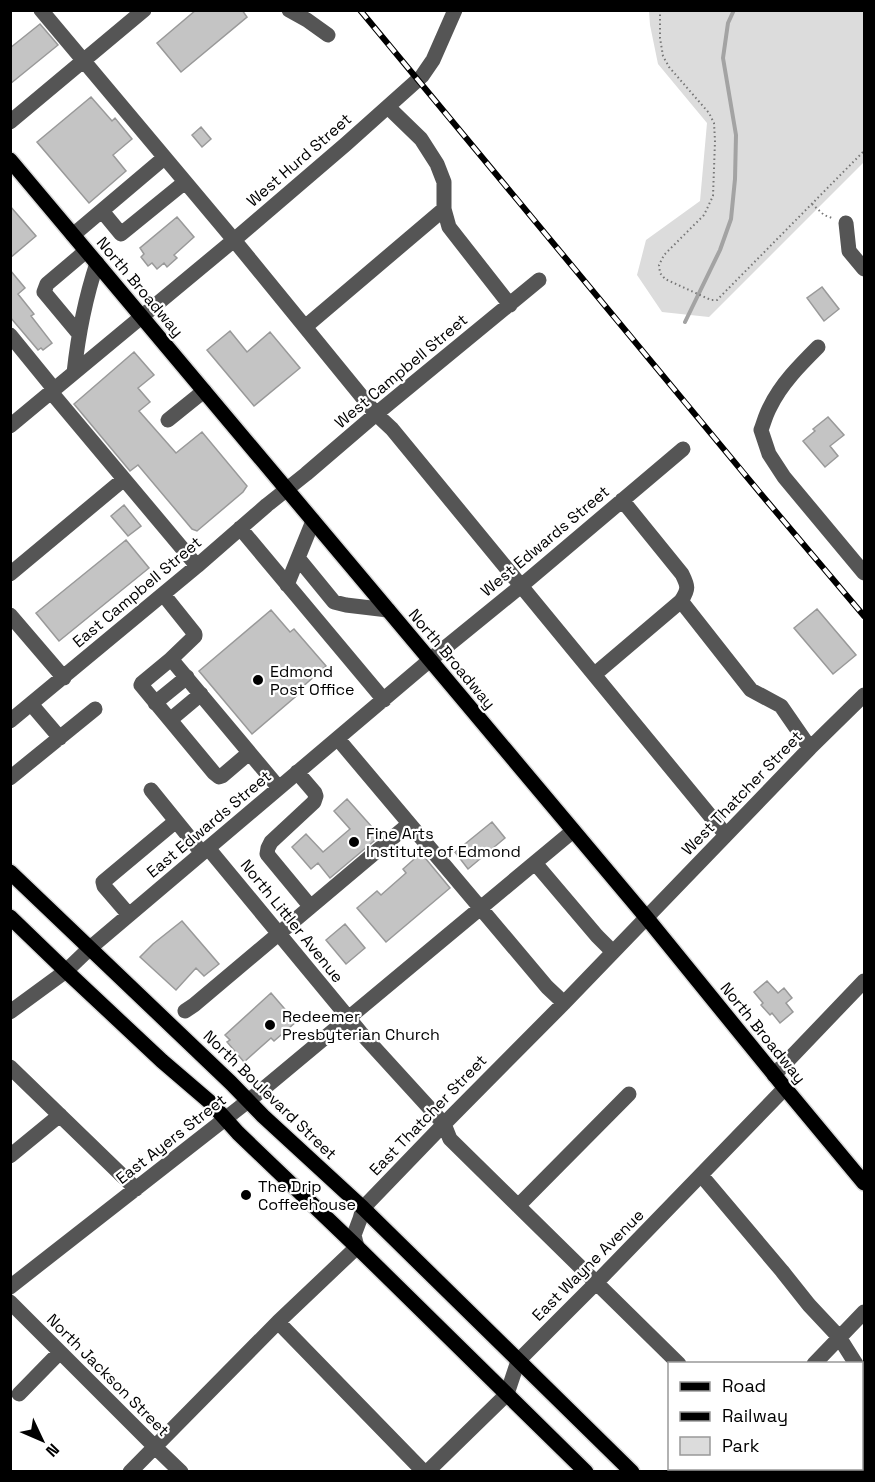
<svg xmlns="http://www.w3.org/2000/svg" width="875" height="1482" viewBox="0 0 875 1482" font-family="'Space Grotesk',sans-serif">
  <rect width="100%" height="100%" fill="#fff"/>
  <!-- green -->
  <path fill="#dcdcdc" d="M649 11H864V162L709 317 662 312 637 275 646 240 700 201 707 123 658 64 650 25Z"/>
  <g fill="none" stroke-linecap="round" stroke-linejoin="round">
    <!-- stream -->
    <path stroke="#a3a3a3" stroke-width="4" d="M685 322 720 250 731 219 735 179 736 135 723 58 728 23 734 10"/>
  </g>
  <!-- building -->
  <path fill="#c4c4c4" stroke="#999" stroke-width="1.5" d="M196 10H242L247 17 181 72 157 43Z
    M40 24 58 45 10 84V48Z
    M91 97 112 121 115 118 132 139 113 155 126 171 89 203 37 142Z
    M201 127 211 139 202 147 192 135Z
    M10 206 36 236 10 258Z
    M177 217 194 237 174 255 177 258 167 267 164 263 157 269 152 263 148 266 141 257 144 254 140 248Z
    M10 270 25 288 18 294 34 314 31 316 52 343 43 350 41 348 38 350 10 317Z
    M822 287 839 309 824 321 807 298Z
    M230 331 247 352 270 332 300 368 254 406 207 350Z
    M134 352 154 375 138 388 150 402 139 411 176 453 202 432 247 486 243 492 197 531 192 529 138 465 130 471 74 404Z
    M828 417 844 435 830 446 838 456 825 467 803 441 815 431 813 429Z
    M124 505 141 526 128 536 111 516Z
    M126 540 149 568 59 641 36 613Z
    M817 609 856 655 833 674 794 628Z
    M271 610 290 632 294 629 326 666 299 690 301 692 252 734 199 671Z
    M347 799 380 836 330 878 318 863 311 869 292 847 306 834 323 852 350 829 334 811Z
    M492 822 505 838 468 869 455 852Z
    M421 853 450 888 386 942 357 908 377 891 381 895 406 873 403 869Z
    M182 921 219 964 204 976 196 968 176 990 140 957 153 944Z
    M345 924 365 948 346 964 326 940Z
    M767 981 778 993 784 988 792 998 786 1003 793 1012 780 1023 772 1013 770 1015 761 1005 763 1003 754 992Z
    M271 993 296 1022 274 1041 271 1038 244 1062 227 1042 230 1040 225 1035Z"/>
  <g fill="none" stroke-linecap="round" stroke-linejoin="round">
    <defs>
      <path id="major" d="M10 160 646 917 785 1088 864 1183
        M10 872 231 1083 263 1116 363 1208 632 1472
        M10 917 66 971 162 1061 211 1103 238 1133 357 1247 586 1472"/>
    </defs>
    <!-- major casing -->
    <use href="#major" stroke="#dbdbdb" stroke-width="18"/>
    <!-- path -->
    <path stroke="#777" stroke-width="2" stroke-dasharray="1.5 3" stroke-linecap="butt" d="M660 10V38L663 56 669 67 709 113 714 123 715 141 713 196 704 215 664 255 659 265 660 273 665 279 711 300H717L864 151
      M812 204 824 215 832 218"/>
    <!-- minor -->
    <path stroke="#555" stroke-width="15" d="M41 10 234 240 376 414 392 429 726 835
      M289 10 307 20 328 35
      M388 107 421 139 437 164 444 182V209L449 227 510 305
      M10 122 144 10
      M102 211 121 234 185 182
      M846 223 849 251 864 269
      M73 235 164 158
      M305 327 444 209
      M79 334 44 292 47 284 86 251
      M10 335 54 389
      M818 347C800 365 781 384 770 407 766 414 764 422 761 430L769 454 784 477 864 573
      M74 373C78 336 85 299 97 263
      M51 392 197 566
      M168 420 204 391
      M10 426 234 240 346 144 422 76 433 60 455 10
      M240 528 384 700
      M298 558 334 602 346 605 388 610
      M10 574 124 479
      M287 585 313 521
      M163 594 195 634V636L171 659 279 788
      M681 601 751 690 781 706 810 748
      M10 615 64 678
      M171 659 142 683 141 685 214 773 219 777 222 776 249 753
      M595 674 681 601C689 589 688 586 682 574L622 500
      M155 703 187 677
      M31 704 60 738
      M170 720 201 694
      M10 721 197 566 267 505 306 474 376 414 539 280
      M338 739 547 987 564 1003
      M297 772 315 793 316 796 314 802 271 842 268 848 267 854 310 906
      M10 778 95 709
      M151 790 202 853
      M208 848 361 1033 444 1124 450 1139 679 1364
      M535 863 597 936 613 952
      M129 915 104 886 103 882 176 821
      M185 1011 194 1005 409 824
      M10 1012 66 971 90 948 430 660 521 586 683 449
      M10 1067 136 1189
      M774 1075 864 981
      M10 1156 60 1115
      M701 1175 782 1271 809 1305 839 1337 856 1364
      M518 1206 629 1094
      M10 1287 262 1090 573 831
      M10 1302 154 1446 181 1472
      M278 1322 424 1472
      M814 1364 864 1312
      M19 1394 60 1352
      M786 1468 789 1472
      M130 1472 278 1322 357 1247 354 1235 360 1219 363 1208 444 1124 564 1003 810 748 864 695
      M427 1472 507 1394 518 1361 596 1283 785 1088
      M711 1472 714 1468"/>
    <!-- major -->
    <use href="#major" stroke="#000" stroke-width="15"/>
    <defs>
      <path id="rail" d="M360 10 766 500 864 616"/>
    </defs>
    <!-- rail casing -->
    <use href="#rail" stroke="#000" stroke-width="6"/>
    <!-- rail -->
    <use href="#rail" stroke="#fff" stroke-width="4" stroke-dasharray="11" stroke-linecap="butt"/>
  </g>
  <!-- markers -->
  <g fill="#000" stroke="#fff" stroke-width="2">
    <circle cx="258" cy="680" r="6"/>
    <circle cx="354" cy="842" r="6"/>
    <circle cx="270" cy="1025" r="6"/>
    <circle cx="246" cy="1195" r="6"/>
  </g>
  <g text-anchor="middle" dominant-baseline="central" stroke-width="4.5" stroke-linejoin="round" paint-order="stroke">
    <!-- street labels -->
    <g font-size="16" fill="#000" stroke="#fff">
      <text transform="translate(299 160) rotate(-41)">West Hurd Street</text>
      <text transform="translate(140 287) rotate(50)">North Broadway</text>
      <text transform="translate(401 371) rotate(-40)">West Campbell Street</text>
      <text transform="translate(545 541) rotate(-40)">West Edwards Street</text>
      <text transform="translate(137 592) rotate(-40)">East Campbell Street</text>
      <text transform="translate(452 659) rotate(50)">North Broadway</text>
      <text transform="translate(742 793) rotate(-46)">West Thatcher Street</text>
      <text transform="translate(209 824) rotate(-40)">East Edwards Street</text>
      <text transform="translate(292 921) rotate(51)">North Littler Avenue</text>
      <text transform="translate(763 1033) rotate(51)">North Broadway</text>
      <text transform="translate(270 1095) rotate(44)">North Boulevard Street</text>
      <text transform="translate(428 1115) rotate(-46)">East Thatcher Street</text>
      <text transform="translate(171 1139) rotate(-38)">East Ayers Street</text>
      <text transform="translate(588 1265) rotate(-45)">East Wayne Avenue</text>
      <text transform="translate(108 1375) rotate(45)">North Jackson Street</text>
    </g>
    <!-- poi labels -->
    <g font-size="16" fill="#000" stroke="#fff" text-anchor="start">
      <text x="270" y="671">Edmond<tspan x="270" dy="18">Post Office</tspan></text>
      <text x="366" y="833">Fine Arts<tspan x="366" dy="18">Institute of Edmond</tspan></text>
      <text x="282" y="1016">Redeemer<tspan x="282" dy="18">Presbyterian Church</tspan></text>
      <text x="258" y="1186">The Drip<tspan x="258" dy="18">Coffeehouse</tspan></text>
    </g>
  </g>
  <!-- border -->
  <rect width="875" height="1482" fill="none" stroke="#000000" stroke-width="24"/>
  <!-- legend -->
  <rect x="668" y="1362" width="195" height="108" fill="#ffffff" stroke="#999999" stroke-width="1.5"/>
  <rect x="680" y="1382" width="30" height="9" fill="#000000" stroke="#999999" stroke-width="1.5"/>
  <text x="722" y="1392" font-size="18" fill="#000000">Road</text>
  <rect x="680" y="1412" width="30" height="9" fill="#000000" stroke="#999999" stroke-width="1.5"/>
  <text x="722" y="1422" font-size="18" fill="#000000">Railway</text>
  <rect x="680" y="1437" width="30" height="18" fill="#dcdcdc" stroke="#999999" stroke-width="1.5"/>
  <text x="722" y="1452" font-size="18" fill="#000000">Park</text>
  <!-- north arrow -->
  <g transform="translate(42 1440) rotate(134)" stroke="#ffffff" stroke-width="4.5" paint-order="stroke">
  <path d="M0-4.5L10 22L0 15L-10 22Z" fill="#000000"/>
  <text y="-9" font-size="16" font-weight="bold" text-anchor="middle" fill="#000000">N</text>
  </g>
</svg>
